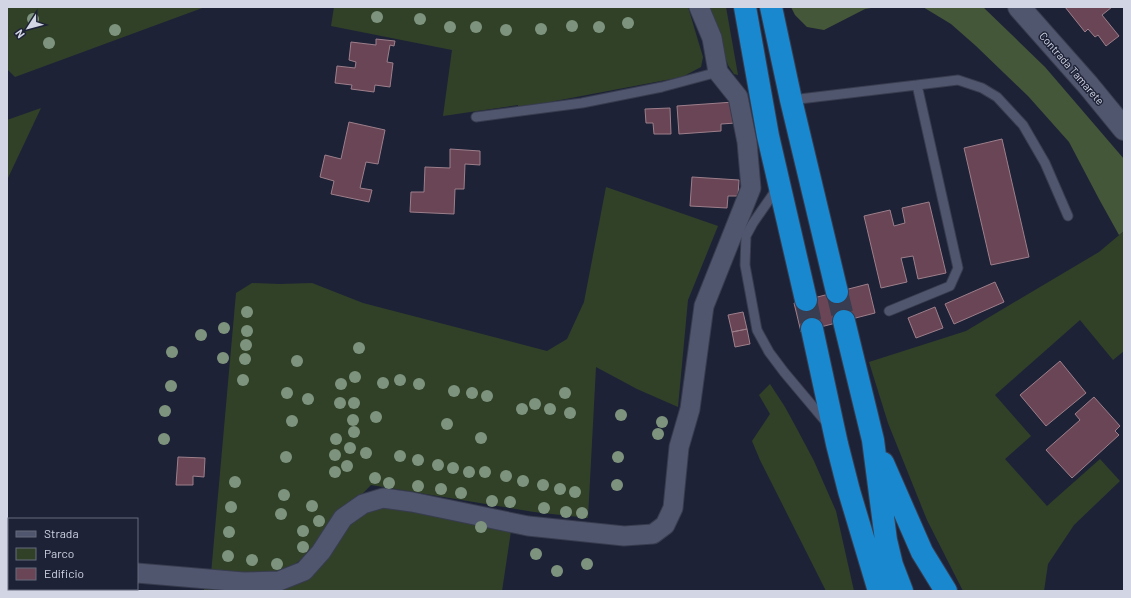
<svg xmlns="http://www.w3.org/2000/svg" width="1131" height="598" viewBox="0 0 1131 598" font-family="Barlow,sans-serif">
  <rect width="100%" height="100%" fill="#1e2237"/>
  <!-- industrial -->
  <path fill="#322a19" d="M7 575H9V589H78L77 591H7Z"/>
  <!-- green -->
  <path fill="#314128" d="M7 7H205L15 77 7 69Z
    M334 7H688L703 57 701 67 682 77 518 108V105L443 116 452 50 331 26Z
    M706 7H726L738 75 734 74 728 65 717 33Z
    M41 108 7 180V120Z
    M606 187 718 226 688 300 678 407 637 389 596 367 588 518 534 512 371 485 340 517 312 552 289 568 265 574H211L236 293 252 283 280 284 312 283 363 303 547 351 567 339 584 302Z
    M1124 231V351L1113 360 1080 320 995 395 1031 436 1005 459 1047 506 1100 459 1120 481 1074 525 1048 564 1044 591H963L927 520 888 423 869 362 966 331 1099 252Z
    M770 384 785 407 797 429 814 461 836 511 854 591H826L760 460 752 441 770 414 759 395Z
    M393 501 511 531 502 591H204V586L289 582 365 506Z"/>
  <!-- forest -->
  <path fill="#445739" d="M791 7H877L865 9 824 30 807 27 795 15Z
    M923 7H983L1045 67 1124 159V231L1119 235 1099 199 1069 142 1028 96 976 46 951 24Z"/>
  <!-- building -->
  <path fill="#694555" stroke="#9d7f8b" d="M1065 7H1112L1102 15 1119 36 1106 46 1098 35 1095 37 1088 29 1085 32Z
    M376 39 395 41 394 46 390 45 387 62 393 63 390 87 375 85 374 92 351 89 352 85 335 83 337 66 355 68 356 62 349 60 351 42 376 45Z
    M734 102 736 123 721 124V131L679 134 677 106Z
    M670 108 671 134H654L653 123H646L645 109Z
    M349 122 385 130 378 164 366 162 360 188 372 190 369 202 331 194 334 181 320 177 325 155 341 159Z
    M1002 139 1029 257 991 265 964 148Z
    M450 149 480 151V165L465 164 464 189H455L454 214 410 212 411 192H424L425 167 450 168Z
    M692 177 739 180 738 196H728L727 208 690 206Z
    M929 202 946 273 918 279 913 256 901 258 907 282 881 288 864 216 890 210 894 226 905 223 902 208Z
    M995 282 1004 302 954 324 945 304Z
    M868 284 875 313 801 332 794 303Z
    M935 307 943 328 916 338 908 318Z
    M743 312 747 329 732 332 728 315Z
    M747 329 750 344 735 347 732 332Z
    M1060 361 1086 393 1046 426 1020 395Z
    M1094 397 1120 426 1115 431 1119 435 1072 478 1046 450 1080 420 1075 414Z
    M178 457 205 458 204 477 193 476V485H176Z"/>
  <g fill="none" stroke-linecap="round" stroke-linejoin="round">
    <!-- motorway-tunnel -->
    <path stroke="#393d51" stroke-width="22" stroke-dasharray="22 11" stroke-linecap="butt" d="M837 292 844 321
      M806 300 812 329"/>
    <defs>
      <path id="service" d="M917 85 958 80 982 88 997 97 1023 125 1045 163 1068 216
        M791 100 917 85 958 268 950 286 889 311
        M476 117 582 103 662 87 718 72
        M778 187 753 223 746 236 745 265 757 330 769 352 784 372 826 422"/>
      <path id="minor" d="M7 564H9
        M137 573 243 582 279 581 304 571 321 552 343 518 363 504 383 498 412 502 528 526 624 536 653 534 665 525 673 508 679 447 690 409 704 306 751 188 747 142 738 97 718 72 712 38 699 7
        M69 591 70 589"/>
      <path id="secondary" d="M1019 7 1088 85 1124 129"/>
      <path id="motorway" d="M745 7 768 136 806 300
        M771 7 791 100 837 292
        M844 321 873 440 886 540 892 565 902 591
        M812 329 837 444 849 491 879 591
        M883 463 922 552 946 591"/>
    </defs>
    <!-- service casing -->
    <use href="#service" stroke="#383c4e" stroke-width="11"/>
    <!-- minor casing -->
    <use href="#minor" stroke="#383c4e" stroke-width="21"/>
    <!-- secondary casing -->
    <use href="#secondary" stroke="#383c4e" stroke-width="24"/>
    <!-- motorway casing -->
    <use href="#motorway" stroke="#383c4e" stroke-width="24"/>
    <!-- service -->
    <use href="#service" stroke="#51566f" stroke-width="9"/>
    <!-- minor -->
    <use href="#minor" stroke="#51566f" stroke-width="19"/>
    <!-- secondary -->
    <use href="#secondary" stroke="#51566f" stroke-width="22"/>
    <!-- motorway -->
    <use href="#motorway" stroke="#1988ce" stroke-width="22"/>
  </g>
  <!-- trees -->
  <g fill="#7d937d">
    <circle cx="377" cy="17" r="6"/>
    <circle cx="33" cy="19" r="6"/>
    <circle cx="420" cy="19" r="6"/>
    <circle cx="628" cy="23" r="6"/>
    <circle cx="572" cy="26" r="6"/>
    <circle cx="450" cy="27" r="6"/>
    <circle cx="476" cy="27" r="6"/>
    <circle cx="599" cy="27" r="6"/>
    <circle cx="541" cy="29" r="6"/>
    <circle cx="115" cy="30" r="6"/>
    <circle cx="506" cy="30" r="6"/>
    <circle cx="49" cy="43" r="6"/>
    <circle cx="247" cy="312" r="6"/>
    <circle cx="224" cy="328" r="6"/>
    <circle cx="247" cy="331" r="6"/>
    <circle cx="201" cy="335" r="6"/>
    <circle cx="246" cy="345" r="6"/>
    <circle cx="359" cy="348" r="6"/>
    <circle cx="172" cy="352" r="6"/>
    <circle cx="223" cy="358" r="6"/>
    <circle cx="245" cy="359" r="6"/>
    <circle cx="297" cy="361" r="6"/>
    <circle cx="355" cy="377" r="6"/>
    <circle cx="243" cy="380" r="6"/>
    <circle cx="400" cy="380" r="6"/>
    <circle cx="383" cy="383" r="6"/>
    <circle cx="341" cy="384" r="6"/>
    <circle cx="419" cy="384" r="6"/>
    <circle cx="171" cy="386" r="6"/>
    <circle cx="454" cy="391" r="6"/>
    <circle cx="287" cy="393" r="6"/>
    <circle cx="472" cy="393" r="6"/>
    <circle cx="565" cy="393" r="6"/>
    <circle cx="487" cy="396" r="6"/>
    <circle cx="308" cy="399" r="6"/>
    <circle cx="340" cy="403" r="6"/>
    <circle cx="354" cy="403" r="6"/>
    <circle cx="535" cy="404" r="6"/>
    <circle cx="522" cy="409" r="6"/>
    <circle cx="550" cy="409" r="6"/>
    <circle cx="165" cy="411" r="6"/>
    <circle cx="570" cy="413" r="6"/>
    <circle cx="621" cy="415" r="6"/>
    <circle cx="376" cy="417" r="6"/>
    <circle cx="353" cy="420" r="6"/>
    <circle cx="292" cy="421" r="6"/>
    <circle cx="662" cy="422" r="6"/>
    <circle cx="447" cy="424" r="6"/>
    <circle cx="354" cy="432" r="6"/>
    <circle cx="658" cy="434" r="6"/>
    <circle cx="481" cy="438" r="6"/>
    <circle cx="164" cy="439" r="6"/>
    <circle cx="336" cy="439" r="6"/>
    <circle cx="350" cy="448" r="6"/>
    <circle cx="366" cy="453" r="6"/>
    <circle cx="335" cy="455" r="6"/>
    <circle cx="400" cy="456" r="6"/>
    <circle cx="286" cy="457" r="6"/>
    <circle cx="618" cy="457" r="6"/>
    <circle cx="418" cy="460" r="6"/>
    <circle cx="438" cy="465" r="6"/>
    <circle cx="347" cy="466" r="6"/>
    <circle cx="453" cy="468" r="6"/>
    <circle cx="335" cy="472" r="6"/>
    <circle cx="469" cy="472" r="6"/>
    <circle cx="485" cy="472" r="6"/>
    <circle cx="506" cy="476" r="6"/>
    <circle cx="375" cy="478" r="6"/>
    <circle cx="523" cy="481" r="6"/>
    <circle cx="235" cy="482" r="6"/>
    <circle cx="389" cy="483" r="6"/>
    <circle cx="543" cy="485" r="6"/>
    <circle cx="617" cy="485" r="6"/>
    <circle cx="418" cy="486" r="6"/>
    <circle cx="441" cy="489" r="6"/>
    <circle cx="560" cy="489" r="6"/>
    <circle cx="575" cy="492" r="6"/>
    <circle cx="461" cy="493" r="6"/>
    <circle cx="284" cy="495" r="6"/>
    <circle cx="492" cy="501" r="6"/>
    <circle cx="510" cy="502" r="6"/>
    <circle cx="312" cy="506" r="6"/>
    <circle cx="231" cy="507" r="6"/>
    <circle cx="544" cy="508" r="6"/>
    <circle cx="566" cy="512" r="6"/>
    <circle cx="582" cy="513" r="6"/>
    <circle cx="281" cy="514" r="6"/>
    <circle cx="319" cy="521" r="6"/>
    <circle cx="481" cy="527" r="6"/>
    <circle cx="303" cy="531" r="6"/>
    <circle cx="229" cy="532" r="6"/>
    <circle cx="303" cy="547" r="6"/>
    <circle cx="536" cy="554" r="6"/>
    <circle cx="228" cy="556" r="6"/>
    <circle cx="252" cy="560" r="6"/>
    <circle cx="277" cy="564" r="6"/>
    <circle cx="587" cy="564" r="6"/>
    <circle cx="557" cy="571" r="6"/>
  </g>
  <g text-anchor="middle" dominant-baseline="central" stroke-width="3" stroke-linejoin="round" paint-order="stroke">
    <!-- street labels -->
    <g font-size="11" fill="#d2d6e4" stroke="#1e2237">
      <text transform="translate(1072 68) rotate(49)">Contrada Tamarete</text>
    </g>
  </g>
  <!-- border -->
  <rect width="1131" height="598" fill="none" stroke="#d2d6e4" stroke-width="16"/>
  <!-- legend -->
  <rect x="8" y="518" width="130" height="72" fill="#1e2237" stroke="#666a7c"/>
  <rect x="16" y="531" width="20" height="6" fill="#51566f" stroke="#666a7c"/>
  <text x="44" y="538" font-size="12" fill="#d2d6e4">Strada</text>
  <rect x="16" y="548" width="20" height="12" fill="#314128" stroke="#666a7c"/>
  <text x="44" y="558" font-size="12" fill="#d2d6e4">Parco</text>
  <rect x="16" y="568" width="20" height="12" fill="#694555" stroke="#666a7c"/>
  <text x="44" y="578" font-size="12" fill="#d2d6e4">Edificio</text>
  <!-- north arrow -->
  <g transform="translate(28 28) rotate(234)" stroke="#1e2237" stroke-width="3" paint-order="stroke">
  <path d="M0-3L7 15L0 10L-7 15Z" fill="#d2d6e4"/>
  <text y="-6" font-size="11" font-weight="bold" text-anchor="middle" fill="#d2d6e4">N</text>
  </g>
</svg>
